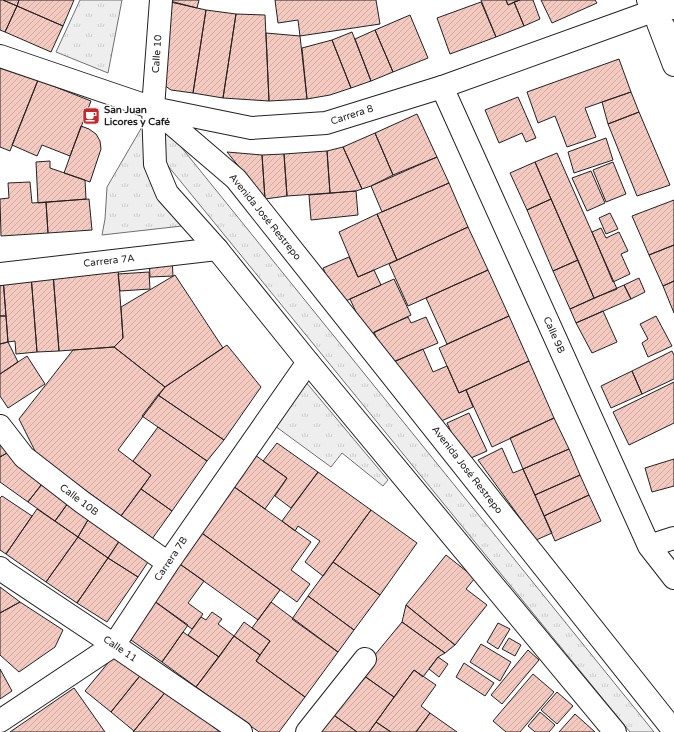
<svg xmlns="http://www.w3.org/2000/svg" width="674" height="732" viewBox="0 0 674 732" font-family="'Varela Round',sans-serif">
  <defs>
    <pattern id="grass-tufts" width="24" height="20" patternUnits="userSpaceOnUse"><rect width="24" height="20" fill="#eee"/><path d="M3 7l-1-3M5 7V3M7 7l1-3M15 17l-1-3M17 17v-4M19 17l1-3" fill="none" stroke="#ccc"/></pattern>
    <pattern id="building-hatch" width="6" height="6" patternUnits="userSpaceOnUse"><rect width="6" height="6" fill="#f3c9c0"/><path d="M-1 1l2-2M0 6l6-6M5 7l2-2" fill="none" stroke="#d0aca5"/></pattern>
  </defs>
  <rect width="100%" height="100%" fill="#fff"/>
  <!-- grass -->
  <path fill="url(#grass-tufts)" stroke="#6f6f6f" d="M80 0H122L108 73 56 52Z
    M153 108 169 132 654 732H630L155 150 182 226 102 235 105 219 107 187Z
    M305 381 388 480 383 486 342 453 331 467 275 426Z"/>
  <!-- building -->
  <path fill="url(#building-hatch)" stroke="#222" d="M0 0H3L17 6 5 32 0 30Z
    M3 0H19L17 6Z
    M19 0H74L63 26 17 6Z
    M166 0H199L197 8Z
    M275 0H376L380 24 300 36 298 20 278 23Z
    M481 0H506L508 5 514 2 524 26 496 37Z
    M506 0H520L508 5Z
    M520 0H533L540 19 524 26 514 2Z
    M541 0H595L597 3 552 23Z
    M166 1 206 10 193 93 171 90 164 85Z
    M481 2 496 37 450 54 437 18Z
    M17 6 63 26 51 52 5 32Z
    M206 10 236 14 223 98 193 93Z
    M236 14 265 15 269 101 223 98Z
    M410 15 428 58 393 72 375 30Z
    M375 30 393 72 371 81 355 39Z
    M352 32 371 81 351 88 332 40Z
    M266 33 300 36 307 99 269 101Z
    M332 40 351 88 330 95 307 99 302 48Z
    M619 59 631 92 585 108 596 137 567 147 555 116 538 123 527 92Z
    M0 65 38 80 10 151 0 147Z
    M38 80 91 101 70 156 42 145 37 156 12 145Z
    M631 92 639 112 608 124 602 102Z
    M518 97 536 138 526 142 522 133 499 143 485 110Z
    M639 112 670 185 637 196 608 124Z
    M417 114 437 157 393 175 375 133Z
    M81 126 89 129 96 134 100 141 101 149 90 182 64 173Z
    M375 133 393 175 371 186 362 189 343 147Z
    M606 138 613 160 574 173 568 152Z
    M343 147 362 189 356 191 330 193 327 151Z
    M327 151 330 193 287 196 284 154Z
    M227 152 262 155 265 199Z
    M557 153 617 289 594 298 535 162Z
    M284 154 287 196 265 199 262 155Z
    M437 157 449 183 382 212 371 186Z
    M50 161V168L85 180 86 199 38 203 36 162Z
    M535 162 551 199 527 210 510 173Z
    M613 162 626 194 606 202 593 170Z
    M591 171 605 203 587 211 572 178Z
    M30 182 32 203 46 202 48 233 1 236 0 199 9 198 8 183Z
    M449 183 468 227 397 260 377 214Z
    M356 191 358 215 311 220 309 195Z
    M89 199 92 230 48 233 46 202Z
    M551 199 578 260 553 271 527 210Z
    M674 200V245L649 255 632 216Z
    M610 213 618 229 606 234 599 218Z
    M377 214 397 260 358 277 339 232Z
    M468 227 488 270 408 306 389 264Z
    M601 228 606 238 619 232 628 251 621 254 630 274 613 282 592 232Z
    M674 245V281L663 286 649 255Z
    M349 257 358 277 374 270 381 285 339 304 323 268Z
    M172 258 173 276 150 277 149 259Z
    M578 260 594 298 570 309 553 271Z
    M118 268 123 338 114 347 59 351 53 273Z
    M488 270 509 316 447 344 426 298Z
    M149 272 150 289 120 291 118 274Z
    M53 273 59 351 37 352 31 275Z
    M31 275 37 352 16 354 15 341 8 342 3 278Z
    M175 275 223 348 165 387 114 347 123 338 121 307Z
    M0 278H3L6 316H0Z
    M639 278 645 292 631 299 624 285Z
    M394 279 411 315 367 336 350 299Z
    M674 281V313L663 286Z
    M624 285 631 299 576 323 570 309Z
    M603 311 617 342 592 353 576 323Z
    M0 316H6L8 342 0 344Z
    M509 316 529 361 459 393 439 348Z
    M656 316 672 346 648 357 642 343 648 339 640 324Z
    M408 317 411 323 426 317 438 343 388 364 374 332Z
    M8 342 18 362 0 374V344Z
    M227 345 261 387 224 440 158 395 165 387Z
    M114 347 165 387 118 450 151 475 121 516 37 455 19 419 73 350Z
    M423 349 433 372 447 366 459 393 466 390 473 407 439 422 394 362Z
    M672 351 674 355V379L642 394 632 371Z
    M27 356 45 384 8 408 0 396V374Z
    M529 361 554 418 492 447 466 390Z
    M632 371 642 394 611 408 601 386Z
    M674 382V423L629 445 613 412Z
    M158 395 224 440 207 461 142 416Z
    M469 413 487 451 464 461 447 423Z
    M554 418 569 449 523 469 510 438Z
    M158 427 207 461 172 511 141 489 151 475 133 461Z
    M0 441 7 453 0 457Z
    M277 443 318 472 291 508 275 496 287 478 263 461Z
    M502 448 513 473 523 469 552 533 536 540 478 460Z
    M569 449 580 475 535 495 523 469Z
    M7 453 45 480 28 502 0 482V457Z
    M255 455 287 478 265 509 233 486Z
    M674 459V486L652 492 645 468Z
    M318 472 371 510 323 576 305 562 320 541 298 526 295 531 282 521Z
    M580 475 589 495 544 516 535 495Z
    M45 480 71 499 55 521 28 502Z
    M233 486 311 542 291 570 310 584 297 602 199 531Z
    M141 489 172 511 152 539 121 516Z
    M589 495 601 521 555 541 544 516Z
    M2 496 32 516 6 554 0 550V498Z
    M71 499 92 513 78 537 55 521Z
    M37 509 78 537 46 582 6 554Z
    M371 510 417 543 380 595 333 562Z
    M92 513 124 534 108 558 78 537Z
    M199 531 280 590 258 620 177 562Z
    M124 534 154 553 138 577 108 558Z
    M78 537 108 558 77 603 46 582Z
    M446 555 475 578 466 589 487 605 455 645 406 605Z
    M108 558 138 577 107 622 77 603Z
    M177 562 204 581 188 603 203 614 192 629 150 598Z
    M333 562 380 595 354 630 308 596Z
    M0 587 20 602 0 613Z
    M308 596 354 630 338 652 292 619Z
    M150 598 188 625 162 662 124 635Z
    M20 602 63 630 55 647 19 672 0 655V613Z
    M271 602 338 652 305 697 256 661 270 641 252 628Z
    M406 605 455 645 445 653 402 622Z
    M212 612 222 619 218 624 234 636 219 657 188 635 201 617 206 620Z
    M244 622 270 641 260 655 234 636Z
    M402 622 445 653 438 657 423 677 414 670 394 697 360 673Z
    M498 623 510 629 498 649 487 642Z
    M183 632 219 657 196 687 162 662Z
    M234 636 260 655 256 661 305 697 279 732H259L196 687Z
    M509 638 521 645 515 656 502 649Z
    M481 644 511 662 500 681 470 662Z
    M528 650 539 660 502 704 491 695Z
    M117 652 143 672 111 712 85 691Z
    M438 657 448 664 439 677 429 669Z
    M464 663 494 683 485 696 456 677Z
    M0 669 12 691 0 699Z
    M414 670 436 685 421 706 430 713 416 732H391L376 722Z
    M143 672 167 690 134 731 111 712Z
    M360 673 394 697 369 732H357L331 713Z
    M533 674 554 692 520 732H506L493 721Z
    M74 688 105 732H10Z
    M167 690 220 732H133Z
    M557 692 573 706 557 724 541 710Z
    M540 712 555 725 549 732H535L528 726Z
    M331 713 357 732H318Z
    M430 713 457 732H416Z
    M575 714 595 732H559Z
    M376 722 391 732H369Z"/>
  <g fill="none" stroke-linecap="round" stroke-linejoin="round">
    <defs>
      <path id="street" d="M658 23 674 65
        M442 87 649 546 674 578
        M0 274 217 249
        M0 426 24 457 82 502 168 563
        M649 546 674 538
        M0 568 3 571 114 645 241 732
        M0 721 114 645 168 563 308 362
        M307 732 365 659"/>
      <path id="secondary" d="M161 0 153 108 155 164 167 193 217 249 308 362 615 732
        M648 0 653 11 674 42
        M0 56 153 108 251 128 326 123 442 87 653 11 674 8
        M153 108 236 179 674 731"/>
    </defs>
    <!-- street casing -->
    <use href="#street" stroke="#222" stroke-width="24"/>
    <!-- secondary casing -->
    <use href="#secondary" stroke="#222" stroke-width="24"/>
    <!-- street -->
    <use href="#street" stroke="#fff" stroke-width="22"/>
    <!-- secondary -->
    <use href="#secondary" stroke="#fff" stroke-width="22"/>
  </g>
  <!-- icons -->
  <defs>
    <symbol id="cafe-square" viewBox="-11 -11 22 22"><rect x="-9" y="-9" width="18" height="18" rx="4" fill="#c62828" stroke="#fff"/><path d="M-5.5-4.5H6V0H3Q3 3.5 0 3.5H-2.5Q-5.5 3.5-5.5 0ZM3-3.2v2h1.7v-2ZM-6 4.5H4V6H-6Z" fill="#fff"/></symbol>
  </defs>
  <g fill-rule="evenodd">
    <use href="#cafe-square" x="81" y="106" width="20" height="20"/>
  </g>
  <g text-anchor="middle" dominant-baseline="central" stroke-width="3" stroke-linejoin="round" paint-order="stroke">
    <!-- street labels -->
    <g font-size="10" fill="#222" stroke="#fff">
      <text transform="translate(157 54) rotate(-86)">Calle 10</text>
      <text transform="translate(352 115) rotate(-18)">Carrera 8</text>
      <text transform="translate(265 217) rotate(51)">Avenida José Restrepo</text>
      <text transform="translate(109 261) rotate(-6)">Carrera 7A</text>
      <text transform="translate(554 335) rotate(66)">Calle 9B</text>
      <text transform="translate(467 470) rotate(52)">Avenida José Restrepo</text>
      <text transform="translate(79 500) rotate(37)">Calle 10B</text>
      <text transform="translate(171 559) rotate(-56)">Carrera 7B</text>
      <text transform="translate(120 649) rotate(34)">Calle 11</text>
    </g>
    <!-- poi labels -->
    <g font-size="10" font-weight="bold" fill="#222" stroke="#fff" text-anchor="start">
      <text x="104" y="110">San Juan<tspan x="104" dy="12">Licores y Café</tspan></text>
    </g>
  </g>
</svg>
